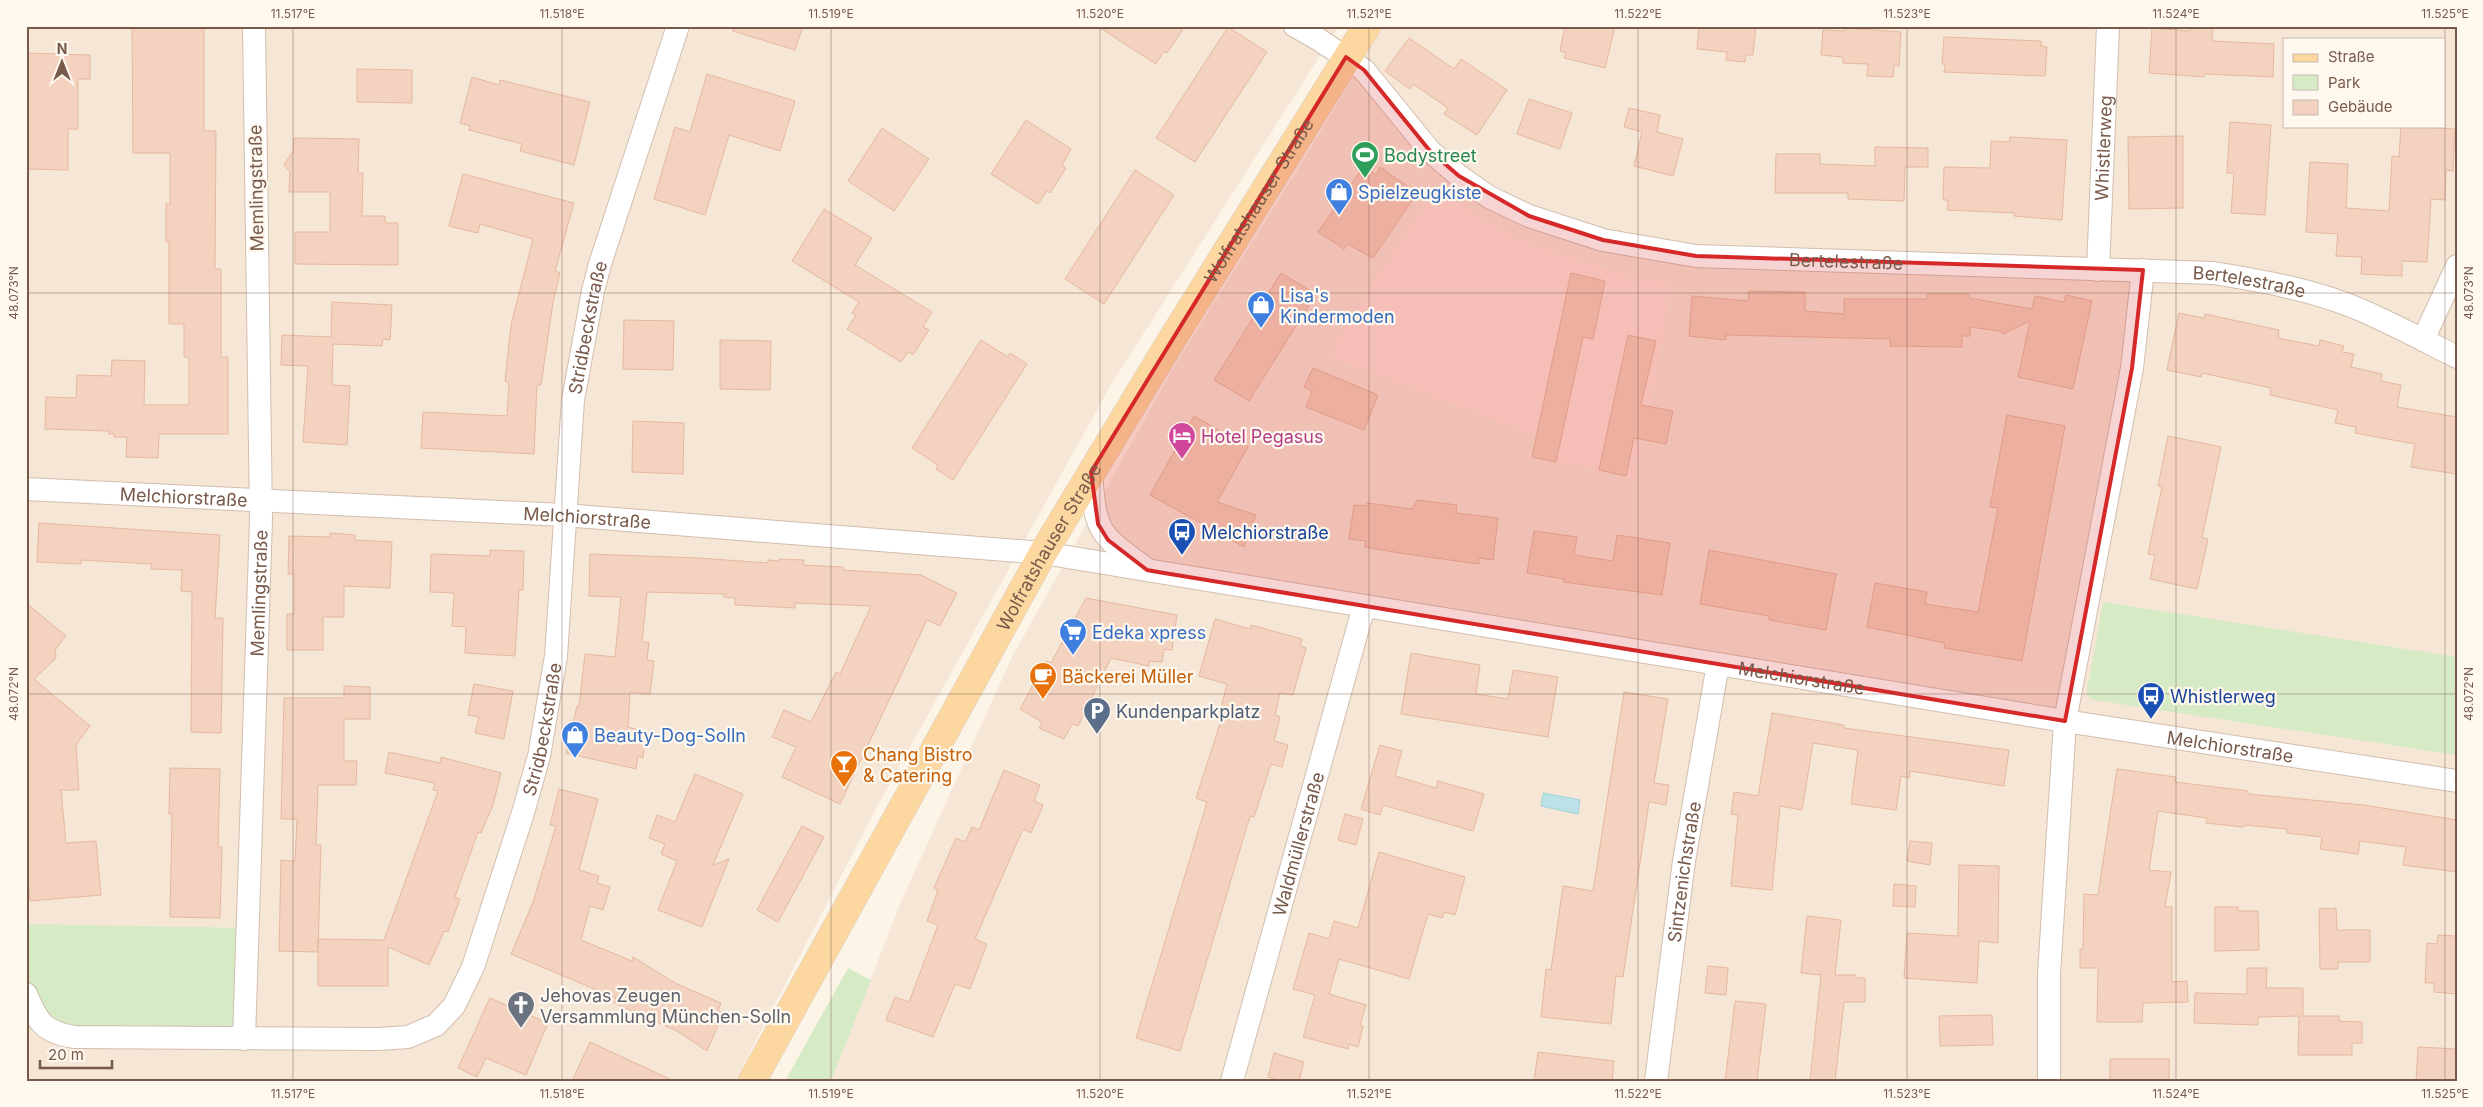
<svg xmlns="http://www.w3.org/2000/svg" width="2483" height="1107" viewBox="0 0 2483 1107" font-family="Inter,sans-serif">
  <rect width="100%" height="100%" fill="#fdf4e8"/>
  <!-- residential -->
  <path fill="#f5e6d6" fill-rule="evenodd" d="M26 26H1339L1112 383 879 803 735 1081H26Z
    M1384 26H2457V1081H831L900 904 1013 655 1177 362 1293 177ZM2284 39H2444V126H2284Z"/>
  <!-- commercial -->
  <path fill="#fde5dc" d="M1434 187 1489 222 1519 238 1620 273 1673 283 1636 479 1532 457 1536 437 1327 356Z"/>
  <!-- green -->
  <path fill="#d6ebc5" d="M2103 602 2457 657V755L2094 700 2087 696V690Z
    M26 924 247 928 244 1039 74 1037 26 994Z
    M848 968 871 980 831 1081H785Z"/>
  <!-- water -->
  <path fill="#bbe2e7" stroke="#a1d2d9" d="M1543 793 1580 800 1578 814 1541 806Z"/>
  <!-- building -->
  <path fill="#f3d2bf" stroke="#e6b89f" d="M132 26H204V131H216L215 269H221V357H228V434H159L158 458 126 457 127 437H114V434H109V431L45 429 46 397 76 398 77 375 111 376 112 360 145 361 144 405H189V357H184V324H169V242H166V204H170V153H133Z
    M733 26H803L795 50 733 31Z
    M1097 26H1185L1167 53 1164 51 1156 64Z
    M1565 26H1615L1605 68 1564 58 1566 53 1560 51Z
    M1699 26H1756L1753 55H1746L1745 62 1726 60 1727 52 1697 49Z
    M2190 26H2213L2212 41 2274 44 2273 77 2204 74V77L2149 73 2152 28 2190 31Z
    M1228 27 1267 52 1195 162 1156 138Z
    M1844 28 1901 32 1899 66 1894 65 1893 77 1867 76 1868 64 1843 63V57L1821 55 1823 30 1844 31Z
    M1944 37 2041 41V46L2047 47 2045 76 1944 72 1945 64H1942Z
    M1409 38 1454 69 1461 59 1507 90 1477 135 1444 114 1448 108 1413 84 1410 89 1385 71Z
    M26 53 90 55V79H78V129H68V170L26 169Z
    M357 69 412 70V103L357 102Z
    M707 74 795 101 780 151 729 135 705 215 654 199 675 127 690 132Z
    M472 77 499 85 500 80 590 102 574 165 520 151 522 144 469 130 470 126 460 123Z
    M1529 99 1572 113 1560 149 1517 134Z
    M1629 108 1660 115 1657 132 1683 139 1673 176 1634 166 1642 132 1624 127Z
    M1026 120 1071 149 1062 165 1066 168 1050 193 1047 191 1038 204 991 174Z
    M2230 122 2271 125 2265 215 2231 213 2234 173H2227Z
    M2401 126 2455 129 2453 171 2446 170 2445 200 2431 199 2427 262 2402 261V276L2361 274 2362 257 2336 256 2338 234 2306 232 2310 162 2348 164 2346 208 2389 211 2392 156 2399 157Z
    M882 128 929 159 894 211 848 181Z
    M2183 136V208L2129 209 2128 137Z
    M2010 137 2067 140 2062 220 2014 216V213L1947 210 1948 200H1943L1944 167 1990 168 1991 141 2009 142Z
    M294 138 359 139 358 173H363L362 216H385V223H398V265L295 264V232H330V192H289L290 172 284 165 293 151Z
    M1875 147 1928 148V167H1905L1904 201 1848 199V193H1775L1776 154H1820V164L1875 166Z
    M1364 166 1376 175 1380 167 1417 193 1373 258 1347 244 1344 249 1318 232Z
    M1135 170 1174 195 1104 304 1065 279Z
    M463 174 574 203 555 271 560 273 553 302 541 385H537L534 454 421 448 423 412 507 416 509 383 505 381 511 325 533 239 480 224 478 233 449 226Z
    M824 209 872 238 855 265 932 312 923 327 929 330 913 355 908 352 901 362 847 329 856 315 852 313 859 302 792 261Z
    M1281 273 1316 294 1249 401 1214 380Z
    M1571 273 1605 281 1593 339 1583 337 1556 462 1532 457Z
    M1749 291 1805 292V311L1844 314V299H1927V294H1969V298L2032 309 2035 296 2064 302 2066 295 2092 301 2073 389 2018 377 2030 321 2003 334 2000 331 1970 327V336H1962V347L1890 346V339L1726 335V340L1689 336 1692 296 1748 301Z
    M332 302 392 305 390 340 383 339 382 346 333 344 332 385 350 386 347 445 303 442 308 366 281 365 282 335 331 337Z
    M2179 313 2204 318 2205 314 2279 330 2278 338 2319 346 2320 340 2344 346 2342 352 2354 354 2351 367 2382 374 2381 381 2401 385 2397 407 2457 417V474L2411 467 2415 444 2355 433 2356 427 2335 423 2338 410 2270 395 2271 388 2202 373 2201 377 2167 370Z
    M624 320 674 321 673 370 623 369Z
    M1628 335 1656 341 1641 405 1673 411 1666 444 1634 438 1626 476 1599 470Z
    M720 340 771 341 770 390 720 389Z
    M981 340 1008 357 1010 353 1027 364 953 480 936 469 938 465 912 448Z
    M1313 368 1378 395 1364 430 1306 407 1312 391 1304 387Z
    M2007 415 2065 426 2022 661 1944 648 1945 643 1867 627 1875 583 1927 592 1925 604 1978 612 1998 508 1990 507Z
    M1194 416 1248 447 1217 502 1256 515 1244 547 1150 495Z
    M633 421 684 423 683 474 632 472Z
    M2168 436 2221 447 2202 538 2208 539 2197 589 2150 579 2155 555 2148 554 2162 487 2158 486Z
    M1417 500 1457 505 1456 513 1498 518 1493 560 1479 558V564L1406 554 1365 547 1366 541 1349 539 1354 505 1367 506V503L1412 509Z
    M39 523 220 535 215 618H223L221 733 191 732 192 592 181 591 182 570 151 569 152 564 81 560V564L37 562Z
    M1534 531 1577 537 1574 555 1613 561 1617 535 1670 543 1662 595 1563 582 1564 579 1527 573Z
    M330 533 355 535V540L392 542 390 588 344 586V617H323V650H287V614H294V574H288L289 536 330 537Z
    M490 550 524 551 523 590H519L515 656 465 653 466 627 452 626 454 593 430 592 431 554 490 556Z
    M1709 550 1836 574 1826 630 1769 620V616L1700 604Z
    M590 554 698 558 768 563V560L779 561V559L804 560 803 565 843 567V570L921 575 957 593 940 626 927 620 840 804 782 777 796 747 772 737 784 710 811 722 836 672 840 674 871 606 795 603V608L735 605V598L724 597V594L647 592 642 642H649L647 660 654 661 650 694 630 692 628 727 646 732 643 758 638 756 636 769 566 753 577 706H579L585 654 615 657 621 597 589 596Z
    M1086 598 1177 615 1172 650 1164 649 1162 662 1149 661V666L1111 658 1078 726 1072 724 1064 739 1039 728 1042 722 1020 709 1046 661 1051 663Z
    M26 603 66 636 55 650 56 658 34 679 90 726 76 745 79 790H61L66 843 96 841 101 895 30 901 26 862Z
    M1215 619 1250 629 1251 625 1302 639 1300 646 1306 648 1293 695 1280 693 1275 715 1280 717 1274 741 1288 745 1282 767 1271 764 1254 817 1250 816 1180 1051 1136 1038 1207 802 1196 798 1221 721 1218 720 1227 684 1199 676Z
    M1411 653 1480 665 1476 694 1508 699 1513 670 1558 677 1548 737 1401 714Z
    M474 684 513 691 504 739 475 733 479 717 468 715Z
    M344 686 370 687V719H344V761H357L356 785H318L316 845H321L318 952 279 951 281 860 295 861 297 819H281L284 698H344Z
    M1624 692 1668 699 1654 783 1669 785 1666 805 1649 802 1623 977 1616 976 1611 1024 1541 1017 1546 969 1551 970 1563 886 1593 891Z
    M1772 713 1844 725V728L2009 750 2004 786 1910 771 1909 778 1901 776 1896 810 1851 804 1858 750 1813 743 1802 810 1780 806 1772 890 1731 886 1738 815 1731 814 1734 792 1758 796Z
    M1380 745 1402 751 1395 776 1436 788 1438 781 1484 794 1473 831 1383 805 1380 815 1361 809Z
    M389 752 440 763 441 757 501 773 493 805 481 833 478 832 455 897 460 899 448 932 444 931 429 965 388 947V986H318V939L384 940 438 791 433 790 435 783 385 773Z
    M170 768 220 769 218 847H222L220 918 170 917 172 814H169Z
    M2117 769 2176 777 2175 782 2248 791V794L2364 805 2457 820V872L2403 865 2406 847 2360 841 2358 854 2320 849 2322 837 2287 833V829L2244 825 2243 827 2206 823 2207 818 2158 811 2149 870 2171 872 2165 907H2172V982L2187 981 2188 1002 2143 1003 2142 1022H2097L2098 968H2080V949H2083L2084 894 2098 895Z
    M1004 770 1040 785 1034 801 1043 805 1031 833 1023 829 975 939 987 944 970 989 955 984 933 1037 886 1020 895 997 909 1002 938 925 927 921 938 890 934 888 956 838 965 842 972 827 979 830Z
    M695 774 743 794 713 865 729 859 702 927 658 910 677 861 661 854 665 844 649 838 657 815 675 822Z
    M559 789 598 799 579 870 599 876 597 883 610 887 603 910 590 906 581 940 632 961 633 957 675 983 721 1003 718 1011 723 1013 707 1051 677 1031 614 1003 616 998 511 954 533 902 556 826 550 825Z
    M1345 814 1363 819 1356 845 1338 840Z
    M802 826 824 837 778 922 757 910Z
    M1910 841 1932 843 1930 865 1907 861Z
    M1379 852 1465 877 1455 915 1444 912 1442 918 1428 914 1409 979 1339 959 1329 994 1366 1005 1360 1026H1363L1358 1047 1349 1044 1348 1049 1303 1037 1315 995 1293 989 1309 933 1329 939 1334 921 1358 928Z
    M1959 865 1999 866 1998 943 1979 941 1977 983 1904 978 1907 933 1958 936Z
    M1894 884 1916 886 1915 907 1893 906Z
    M2215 907H2238V911H2258L2259 950 2215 951Z
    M2336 908 2337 930H2370V962H2338V969H2320L2319 909Z
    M1807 916 1841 920 1835 975H1856V978H1865V1002H1844L1835 1081H1810L1821 975 1801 973Z
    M2438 935 2457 936V994L2434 992V983H2425L2427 943 2437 944Z
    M1708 966 1728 968 1726 995 1705 993Z
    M2247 968H2267L2266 988H2303V1016H2339V1021L2362 1022V1043H2352V1055H2298L2299 1016 2258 1017V1025L2194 1023 2195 993 2247 994Z
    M490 998 548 1023 526 1075 486 1058 477 1077 458 1068Z
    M1735 1001 1766 1004 1757 1081H1725Z
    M1992 1015 1993 1045 1940 1046 1939 1016Z
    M590 1042 674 1081H572Z
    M2418 1047 2457 1049V1081H2416Z
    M1538 1052 1614 1061 1612 1081H1534Z
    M1274 1053 1304 1062 1299 1081H1282L1268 1077Z
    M2110 1059H2169V1081H2110Z"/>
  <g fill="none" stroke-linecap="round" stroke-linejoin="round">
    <defs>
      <g id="street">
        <path id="s1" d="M1295 26 1318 39 1364 70 1430 151 1459 176 1489 197 1529 216 1603 240 1696 256 2213 273C2263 281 2314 290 2361 310 2393 324 2425 341 2457 357"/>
        <path id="s2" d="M2098 270 2108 26"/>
        <path d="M2423 340 2457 266"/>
        <path d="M1091 472C1095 531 1098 534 1145 568"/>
        <path id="s3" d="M26 489 564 515 1043 553 2065 721 2457 781"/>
        <path id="s4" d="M26 994C38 1022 43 1032 74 1037L378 1039 408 1037 436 1025 454 1006 473 967 523 813 539 756 556 656 573 400 593 291 600 264 678 26"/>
        <path id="s5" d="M244 1039 261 519 254 26"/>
        <path id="s6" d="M1232 1081 1364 606"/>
        <path id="s7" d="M1656 1081 1684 861 1718 664"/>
        <path d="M2049 1081V975L2065 721 2132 368 2143 270"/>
      </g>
      <g id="primary">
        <path id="s8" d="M752 1081 1043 553 1166 349 1367 26"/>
      </g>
    </defs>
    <!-- street casing -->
    <use href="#street" stroke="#d2beaf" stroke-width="24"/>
    <!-- primary casing -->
    <use href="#primary" stroke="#d9d1cd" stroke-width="29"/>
    <!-- street -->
    <use href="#street" stroke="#fff" stroke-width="22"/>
    <!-- primary -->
    <use href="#primary" stroke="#fcd7a0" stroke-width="28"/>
  </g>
  <!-- marked area -->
  <path fill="#d62828" fill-opacity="0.2" stroke="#d62828" stroke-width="4" stroke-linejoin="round" d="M1346 57 1364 70 1430 151 1459 176 1529 216 1603 240 1696 256 2143 270 2132 368 2065 721 1158 572 1147 570 1108 540 1098 524 1091 472Z"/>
  <!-- ticks -->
  <path fill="none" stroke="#785a4b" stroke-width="1" stroke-opacity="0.45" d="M293 26V1081M562 26V1081M831 26V1081M1100 26V1081M1369 26V1081M1638 26V1081M1907 26V1081M2176 26V1081M2445 26V1081M26 293H2457M26 694H2457"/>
  <!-- icons -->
  <defs>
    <symbol id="stadium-pin" viewBox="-11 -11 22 30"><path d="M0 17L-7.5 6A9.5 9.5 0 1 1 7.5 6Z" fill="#2e9e5b" stroke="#fff8ef"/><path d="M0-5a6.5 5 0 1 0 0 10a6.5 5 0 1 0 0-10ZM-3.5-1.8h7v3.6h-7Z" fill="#fff"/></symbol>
    <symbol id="shop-pin" viewBox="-11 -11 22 30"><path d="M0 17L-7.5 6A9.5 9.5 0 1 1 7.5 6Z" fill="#3f7fe0" stroke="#fff8ef"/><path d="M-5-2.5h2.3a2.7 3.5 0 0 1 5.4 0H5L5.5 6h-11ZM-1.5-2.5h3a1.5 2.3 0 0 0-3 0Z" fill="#fff"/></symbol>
    <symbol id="hotel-pin" viewBox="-11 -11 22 30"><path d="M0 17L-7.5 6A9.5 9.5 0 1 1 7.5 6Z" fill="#d1479c" stroke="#fff8ef"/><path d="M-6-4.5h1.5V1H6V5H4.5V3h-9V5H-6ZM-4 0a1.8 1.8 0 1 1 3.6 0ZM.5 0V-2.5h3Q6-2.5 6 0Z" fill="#fff"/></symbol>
    <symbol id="bus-pin" viewBox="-11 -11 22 30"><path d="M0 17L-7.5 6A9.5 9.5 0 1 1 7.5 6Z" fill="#1a4fb4" stroke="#fff8ef"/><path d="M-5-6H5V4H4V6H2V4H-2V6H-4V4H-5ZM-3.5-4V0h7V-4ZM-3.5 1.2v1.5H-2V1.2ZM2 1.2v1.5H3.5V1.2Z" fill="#fff"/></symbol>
    <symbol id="supermarket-pin" viewBox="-11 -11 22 30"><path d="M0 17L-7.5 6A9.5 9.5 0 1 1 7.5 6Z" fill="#3f7fe0" stroke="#fff8ef"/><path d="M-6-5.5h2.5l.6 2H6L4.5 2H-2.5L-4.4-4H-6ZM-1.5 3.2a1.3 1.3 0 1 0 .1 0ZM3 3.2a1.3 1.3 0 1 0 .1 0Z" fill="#fff"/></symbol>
    <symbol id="cafe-pin" viewBox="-11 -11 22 30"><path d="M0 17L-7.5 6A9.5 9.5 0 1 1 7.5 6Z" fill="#e8710a" stroke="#fff8ef"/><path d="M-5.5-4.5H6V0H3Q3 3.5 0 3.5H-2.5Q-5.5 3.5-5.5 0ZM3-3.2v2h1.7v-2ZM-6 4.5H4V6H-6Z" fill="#fff"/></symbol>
    <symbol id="parking-pin" viewBox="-11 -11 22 30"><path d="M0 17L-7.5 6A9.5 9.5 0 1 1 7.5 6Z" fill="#5c6f8a" stroke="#fff8ef"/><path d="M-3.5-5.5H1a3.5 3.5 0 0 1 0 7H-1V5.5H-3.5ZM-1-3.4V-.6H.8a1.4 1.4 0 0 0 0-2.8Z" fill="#fff"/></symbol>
    <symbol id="bar-pin" viewBox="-11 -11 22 30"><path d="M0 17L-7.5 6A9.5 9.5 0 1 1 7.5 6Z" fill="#e8710a" stroke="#fff8ef"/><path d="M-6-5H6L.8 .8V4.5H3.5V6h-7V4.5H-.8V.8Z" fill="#fff"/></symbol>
    <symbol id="church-pin" viewBox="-11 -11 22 30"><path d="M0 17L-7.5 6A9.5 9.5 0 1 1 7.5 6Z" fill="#6b7280" stroke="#fff8ef"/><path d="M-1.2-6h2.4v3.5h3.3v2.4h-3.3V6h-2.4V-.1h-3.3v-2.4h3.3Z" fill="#fff"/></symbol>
  </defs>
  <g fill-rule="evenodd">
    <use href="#stadium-pin" x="1349" y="139" width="32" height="43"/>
    <use href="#shop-pin" x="1323" y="176" width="32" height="43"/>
    <use href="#shop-pin" x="1245" y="289" width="32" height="43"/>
    <use href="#hotel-pin" x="1166" y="420" width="32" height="43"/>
    <use href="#bus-pin" x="1166" y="516" width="32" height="43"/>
    <use href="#supermarket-pin" x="1057" y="616" width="32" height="43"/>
    <use href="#cafe-pin" x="1027" y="660" width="32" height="43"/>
    <use href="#bus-pin" x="2135" y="680" width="32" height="43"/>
    <use href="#parking-pin" x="1081" y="695" width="32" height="43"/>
    <use href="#shop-pin" x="559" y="719" width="32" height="43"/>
    <use href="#bar-pin" x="828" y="748" width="32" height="43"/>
    <use href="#church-pin" x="505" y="989" width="32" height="43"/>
  </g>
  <g text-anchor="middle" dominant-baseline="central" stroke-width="4.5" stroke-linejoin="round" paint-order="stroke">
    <!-- street labels -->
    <g font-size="18" fill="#785a4b" stroke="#fff8ef">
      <text stroke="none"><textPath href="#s2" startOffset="122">Whistlerweg</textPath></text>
      <text transform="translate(256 188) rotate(-91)">Memlingstraße</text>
      <text stroke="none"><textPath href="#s8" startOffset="1016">Wolfratshauser Straße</textPath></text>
      <text stroke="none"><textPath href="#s1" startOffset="628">Bertelestraße</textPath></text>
      <text stroke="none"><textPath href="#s1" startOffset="1032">Bertelestraße</textPath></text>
      <text stroke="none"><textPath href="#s4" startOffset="1156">Stridbeckstraße</textPath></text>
      <text stroke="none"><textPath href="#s3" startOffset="158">Melchiorstraße</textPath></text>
      <text stroke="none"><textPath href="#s3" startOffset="562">Melchiorstraße</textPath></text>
      <text stroke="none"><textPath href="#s8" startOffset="611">Wolfratshauser Straße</textPath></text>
      <text stroke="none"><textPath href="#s5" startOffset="446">Memlingstraße</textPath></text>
      <text stroke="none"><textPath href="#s3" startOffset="1788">Melchiorstraße</textPath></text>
      <text stroke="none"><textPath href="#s4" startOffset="751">Stridbeckstraße</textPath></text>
      <text stroke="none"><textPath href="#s3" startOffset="2222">Melchiorstraße</textPath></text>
      <text stroke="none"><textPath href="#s6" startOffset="246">Waldmüllerstraße</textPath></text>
      <text stroke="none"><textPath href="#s7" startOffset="211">Sintzenichstraße</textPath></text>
    </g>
    <!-- leisure labels -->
    <g font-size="18" fill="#27864d" stroke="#fff8ef" text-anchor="start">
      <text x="1384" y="155">Bodystreet</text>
    </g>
    <!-- shop labels -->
    <g font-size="18" fill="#366cbe" stroke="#fff8ef" text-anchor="start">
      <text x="1358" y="192">Spielzeugkiste</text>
      <text x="1280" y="295">Lisa's<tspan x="1280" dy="21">Kindermoden</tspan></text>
      <text x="1092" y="632">Edeka xpress</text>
      <text x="594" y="735">Beauty-Dog-Solln</text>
    </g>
    <!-- hotel labels -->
    <g font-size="18" fill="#b23c85" stroke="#fff8ef" text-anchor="start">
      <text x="1201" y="436">Hotel Pegasus</text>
    </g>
    <!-- transit labels -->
    <g font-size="18" fill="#164399" stroke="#fff8ef" text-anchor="start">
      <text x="1201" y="532">Melchiorstraße</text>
      <text x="2170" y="696">Whistlerweg</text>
    </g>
    <!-- food labels -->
    <g font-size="18" fill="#c56008" stroke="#fff8ef" text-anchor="start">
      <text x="1062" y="676">Bäckerei Müller</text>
      <text x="863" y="754">Chang Bistro<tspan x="863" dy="21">&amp; Catering</tspan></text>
    </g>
    <!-- service labels -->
    <g font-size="18" fill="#4e5e75" stroke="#fff8ef" text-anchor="start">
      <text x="1116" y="711">Kundenparkplatz</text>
    </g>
    <!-- worship labels -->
    <g font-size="18" fill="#5b616d" stroke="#fff8ef" text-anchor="start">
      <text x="540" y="995">Jehovas Zeugen<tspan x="540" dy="21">Versammlung München-Solln</tspan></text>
    </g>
  </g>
  <!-- border -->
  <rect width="2483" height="1107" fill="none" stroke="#fff8ef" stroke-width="55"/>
  <!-- legend -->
  <rect x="2283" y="38" width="162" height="90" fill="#fff8ef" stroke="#c9b9ad"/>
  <rect x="2293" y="54" width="25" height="8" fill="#fcd7a0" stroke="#c9b9ad"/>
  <text x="2328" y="62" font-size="15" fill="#785a4b">Straße</text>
  <rect x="2293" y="75" width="25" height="15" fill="#d6ebc5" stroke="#c9b9ad"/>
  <text x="2328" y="88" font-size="15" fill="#785a4b">Park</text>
  <rect x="2293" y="100" width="25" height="15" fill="#f3d2bf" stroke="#c9b9ad"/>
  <text x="2328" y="112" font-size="15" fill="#785a4b">Gebäude</text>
  <!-- north arrow -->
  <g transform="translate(62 62)" stroke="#fff8ef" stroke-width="4" paint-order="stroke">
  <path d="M0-4L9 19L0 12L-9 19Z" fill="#785a4b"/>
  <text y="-8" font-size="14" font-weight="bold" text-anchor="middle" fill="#785a4b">N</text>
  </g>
  <!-- scale -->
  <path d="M40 1060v8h72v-8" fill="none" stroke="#785a4b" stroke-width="2.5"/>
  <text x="48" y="1060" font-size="15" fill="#785a4b" stroke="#fff8ef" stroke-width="4" paint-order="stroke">20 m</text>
  <rect x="28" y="28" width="2428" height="1052" fill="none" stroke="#785a4b" stroke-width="2"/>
  <g font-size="12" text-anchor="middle" fill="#785a4b">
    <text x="293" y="18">11.517°E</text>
    <text x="562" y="18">11.518°E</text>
    <text x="831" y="18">11.519°E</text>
    <text x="1100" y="18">11.520°E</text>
    <text x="1369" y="18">11.521°E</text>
    <text x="1638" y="18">11.522°E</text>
    <text x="1907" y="18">11.523°E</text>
    <text x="2176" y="18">11.524°E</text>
    <text x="2445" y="18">11.525°E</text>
    <text transform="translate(14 293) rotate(-90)" y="4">48.073°N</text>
    <text transform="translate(2469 293) rotate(-90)" y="4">48.073°N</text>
    <text transform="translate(14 694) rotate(-90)" y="4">48.072°N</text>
    <text transform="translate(2469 694) rotate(-90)" y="4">48.072°N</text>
    <text x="293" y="1098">11.517°E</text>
    <text x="562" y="1098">11.518°E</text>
    <text x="831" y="1098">11.519°E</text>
    <text x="1100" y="1098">11.520°E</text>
    <text x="1369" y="1098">11.521°E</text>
    <text x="1638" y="1098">11.522°E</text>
    <text x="1907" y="1098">11.523°E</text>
    <text x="2176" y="1098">11.524°E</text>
    <text x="2445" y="1098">11.525°E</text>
  </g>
</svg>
